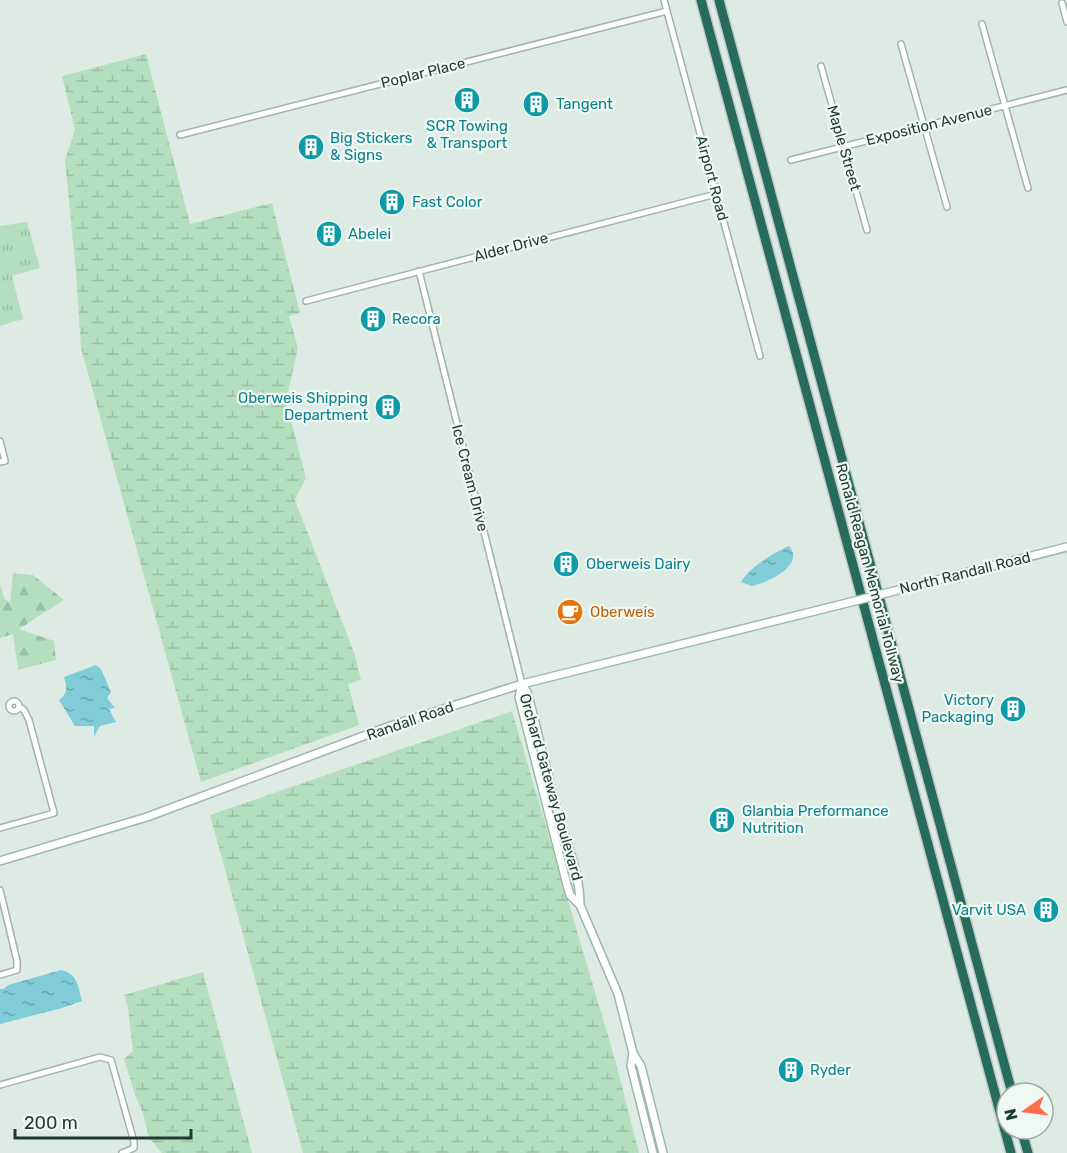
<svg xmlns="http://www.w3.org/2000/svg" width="1067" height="1153" viewBox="0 0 1067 1153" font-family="Rubik,sans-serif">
  <defs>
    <pattern id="forest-firs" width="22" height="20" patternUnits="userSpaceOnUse" patternTransform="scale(1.5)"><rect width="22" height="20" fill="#b4dfbe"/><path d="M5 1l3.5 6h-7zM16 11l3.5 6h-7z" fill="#9ac0a4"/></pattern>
    <pattern id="wetland-marsh" width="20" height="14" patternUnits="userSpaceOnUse" patternTransform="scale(1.5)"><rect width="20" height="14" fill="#b4dfbe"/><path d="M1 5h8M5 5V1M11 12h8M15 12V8" fill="none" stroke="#9ac0a4"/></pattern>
    <pattern id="park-tufts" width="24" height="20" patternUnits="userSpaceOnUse" patternTransform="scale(1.5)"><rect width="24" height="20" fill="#b4dfbe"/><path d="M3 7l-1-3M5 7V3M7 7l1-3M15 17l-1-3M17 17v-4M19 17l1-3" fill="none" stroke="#9ac0a4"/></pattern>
    <pattern id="water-ripples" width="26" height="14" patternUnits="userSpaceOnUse" patternTransform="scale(1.5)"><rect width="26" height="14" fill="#80ccd7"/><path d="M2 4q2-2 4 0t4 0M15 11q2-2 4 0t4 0" fill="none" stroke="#68a7af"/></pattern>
  </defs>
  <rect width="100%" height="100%" fill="#deebe5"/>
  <!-- grass -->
  <path fill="#b4dfbe" d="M634 1058 660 1153H657L633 1059Z"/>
  <!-- forest -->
  <path fill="url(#forest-firs)" d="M13 573 33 575 64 600 19 629 54 641 56 660 18 670 13 634 0 638V584L4 598 10 603Z"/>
  <!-- wetland -->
  <path fill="url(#wetland-marsh)" d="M146 54 190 224 272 203 300 313 289 316 298 348 286 401 306 478 295 500 355 655 361 680 348 684 359 725 201 782 81 348 76 273 65 160 75 130 62 76Z
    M512 711 616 1063 639 1153H303L210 815Z
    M203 972 252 1153H162L149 1138 143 1113 136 1098 124 1059 133 1051 128 1007 124 995Z"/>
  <!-- park -->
  <path fill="url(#park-tufts)" d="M27 222 40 268 12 276 23 319 0 326V226Z"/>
  <!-- water -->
  <path fill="url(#water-ripples)" d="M789 546C806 565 767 583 752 586L741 582C748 568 775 552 789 546Z
    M96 665 101 669 111 692 107 698 115 708 109 709 116 722 100 726 94 737V726H75L59 700C68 693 67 687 64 677Z
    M61 970C78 974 78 986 82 1001L62 1008 0 1024V989H4L8 985Z"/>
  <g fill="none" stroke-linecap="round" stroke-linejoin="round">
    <defs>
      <path id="street" d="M664 0 760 356
        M1062 3 1067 22
        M982 24 1028 188
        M901 44 947 207
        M821 66 867 230
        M180 135 667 11
        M791 160 1067 90
        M419 271 522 684
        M306 301 716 194
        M0 441 5 461 0 462
        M9 706a5 5 0 1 1 10 0a5 5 0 1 1-10 0Z
        M0 828 54 813 29 720 24 710 19 707
        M0 890 17 961V970L0 975
        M0 1085 100 1057 111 1060 134 1142V1148L122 1153"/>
      <path id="secondary" d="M902 589 1067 547
        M522 684 519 697 567 885 570 895 580 905 618 994 633 1053 641 1066 663 1153
        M522 684 527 692C538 731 546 771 557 810 566 841 580 873 580 905
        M0 861 147 817 393 725 522 684 839 605
        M633 1053 631 1066 653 1153"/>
      <path id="highway" d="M701 0 1011 1153
        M719 0 1012 1093
        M1021 1129 1028 1153"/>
    </defs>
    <!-- street casing -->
    <use href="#street" stroke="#a1b3ac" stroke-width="8"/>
    <!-- secondary casing -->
    <use href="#secondary" stroke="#9cb8ad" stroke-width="10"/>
    <!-- highway casing -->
    <use href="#highway" stroke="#c0c8c6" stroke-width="12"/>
    <!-- street -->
    <use href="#street" stroke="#fff" stroke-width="5"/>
    <!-- secondary -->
    <use href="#secondary" stroke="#fff" stroke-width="7"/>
    <!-- highway -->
    <use href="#highway" stroke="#276b5b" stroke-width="9"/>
    <defs>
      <path id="secondary-bridge" d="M839 605 902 589"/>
    </defs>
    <!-- secondary-bridge casing -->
    <use href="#secondary-bridge" stroke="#9cb8ad" stroke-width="10" stroke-linecap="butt"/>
    <!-- secondary-bridge -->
    <use href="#secondary-bridge" stroke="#fff" stroke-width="7"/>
  </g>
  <!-- icons -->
  <defs>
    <symbol id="building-disc" viewBox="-11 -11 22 22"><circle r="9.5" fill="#0f9aa8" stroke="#eff8f3"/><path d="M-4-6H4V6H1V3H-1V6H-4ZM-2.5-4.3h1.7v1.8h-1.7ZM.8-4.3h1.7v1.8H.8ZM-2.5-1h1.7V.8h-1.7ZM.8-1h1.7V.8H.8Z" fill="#fff"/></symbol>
    <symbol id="cafe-disc" viewBox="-11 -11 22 22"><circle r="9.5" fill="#e8710a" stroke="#eff8f3"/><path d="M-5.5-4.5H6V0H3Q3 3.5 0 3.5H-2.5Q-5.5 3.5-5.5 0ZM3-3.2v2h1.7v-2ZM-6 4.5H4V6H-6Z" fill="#fff"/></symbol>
  </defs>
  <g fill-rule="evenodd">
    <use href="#building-disc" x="452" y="85" width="30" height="30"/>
    <use href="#building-disc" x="521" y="89" width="30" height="30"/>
    <use href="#building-disc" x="296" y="132" width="30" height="30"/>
    <use href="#building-disc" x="377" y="187" width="30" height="30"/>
    <use href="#building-disc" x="314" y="219" width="30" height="30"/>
    <use href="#building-disc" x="358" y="304" width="30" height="30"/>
    <use href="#building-disc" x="373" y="392" width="30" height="30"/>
    <use href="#building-disc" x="551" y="549" width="30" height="30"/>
    <use href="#cafe-disc" x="555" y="597" width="30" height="30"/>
    <use href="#building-disc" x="998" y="694" width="30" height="30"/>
    <use href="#building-disc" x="707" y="805" width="30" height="30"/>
    <use href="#building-disc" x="1031" y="895" width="30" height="30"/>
    <use href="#building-disc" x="776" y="1055" width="30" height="30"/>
  </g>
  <g text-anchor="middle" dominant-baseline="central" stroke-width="4.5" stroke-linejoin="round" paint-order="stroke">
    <!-- street labels -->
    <g font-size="15" fill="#1e3c33" stroke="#eff8f3">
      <text transform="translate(423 73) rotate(-14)">Poplar Place</text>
      <text transform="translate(929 125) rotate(-14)">Exposition Avenue</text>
      <text transform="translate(844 148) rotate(74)">Maple Street</text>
      <text transform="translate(712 178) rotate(75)">Airport Road</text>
      <text transform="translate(511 247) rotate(-15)">Alder Drive</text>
      <text transform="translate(470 478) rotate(76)">Ice Cream Drive</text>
      <text transform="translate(870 573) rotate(75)">Ronald Reagan Memorial Tollway</text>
      <text transform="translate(965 573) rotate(-14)">North Randall Road</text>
      <text transform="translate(410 721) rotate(-19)">Randall Road</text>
      <text transform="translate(551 787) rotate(74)">Orchard Gateway Boulevard</text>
    </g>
    <!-- culture labels -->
    <g font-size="15" fill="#0d838f" stroke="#eff8f3" text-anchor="start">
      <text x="556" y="104">Tangent</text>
      <text x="467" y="126" text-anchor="middle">SCR Towing<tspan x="467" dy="17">&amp; Transport</tspan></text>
      <text x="330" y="138">Big Stickers<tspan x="330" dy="17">&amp; Signs</tspan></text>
      <text x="412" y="202">Fast Color</text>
      <text x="348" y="234">Abelei</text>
      <text x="392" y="319">Recora</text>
      <text x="368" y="398" text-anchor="end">Oberweis Shipping<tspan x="368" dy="17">Department</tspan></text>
      <text x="586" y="564">Oberweis Dairy</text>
      <text x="994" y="700" text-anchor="end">Victory<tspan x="994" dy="17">Packaging</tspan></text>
      <text x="742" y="811">Glanbia Preformance<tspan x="742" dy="17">Nutrition</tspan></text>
      <text x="1026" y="910" text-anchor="end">Varvit USA</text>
      <text x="810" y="1070">Ryder</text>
    </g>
    <!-- food labels -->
    <g font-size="15" fill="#c56008" stroke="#eff8f3" text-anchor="start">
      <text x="590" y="612">Oberweis</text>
    </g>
  </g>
  <!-- north arrow -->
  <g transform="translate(1025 1111) rotate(256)"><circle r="28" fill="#eff8f3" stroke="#9bada6" stroke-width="1.5"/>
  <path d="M0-4.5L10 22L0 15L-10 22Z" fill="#ff6e48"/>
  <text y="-9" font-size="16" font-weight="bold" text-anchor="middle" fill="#1e3c33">N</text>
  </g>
  <!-- scale -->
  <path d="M15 1129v9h176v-9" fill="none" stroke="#1e3c33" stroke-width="3"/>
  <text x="24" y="1129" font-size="18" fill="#1e3c33" stroke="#eff8f3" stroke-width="4.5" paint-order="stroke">200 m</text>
</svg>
